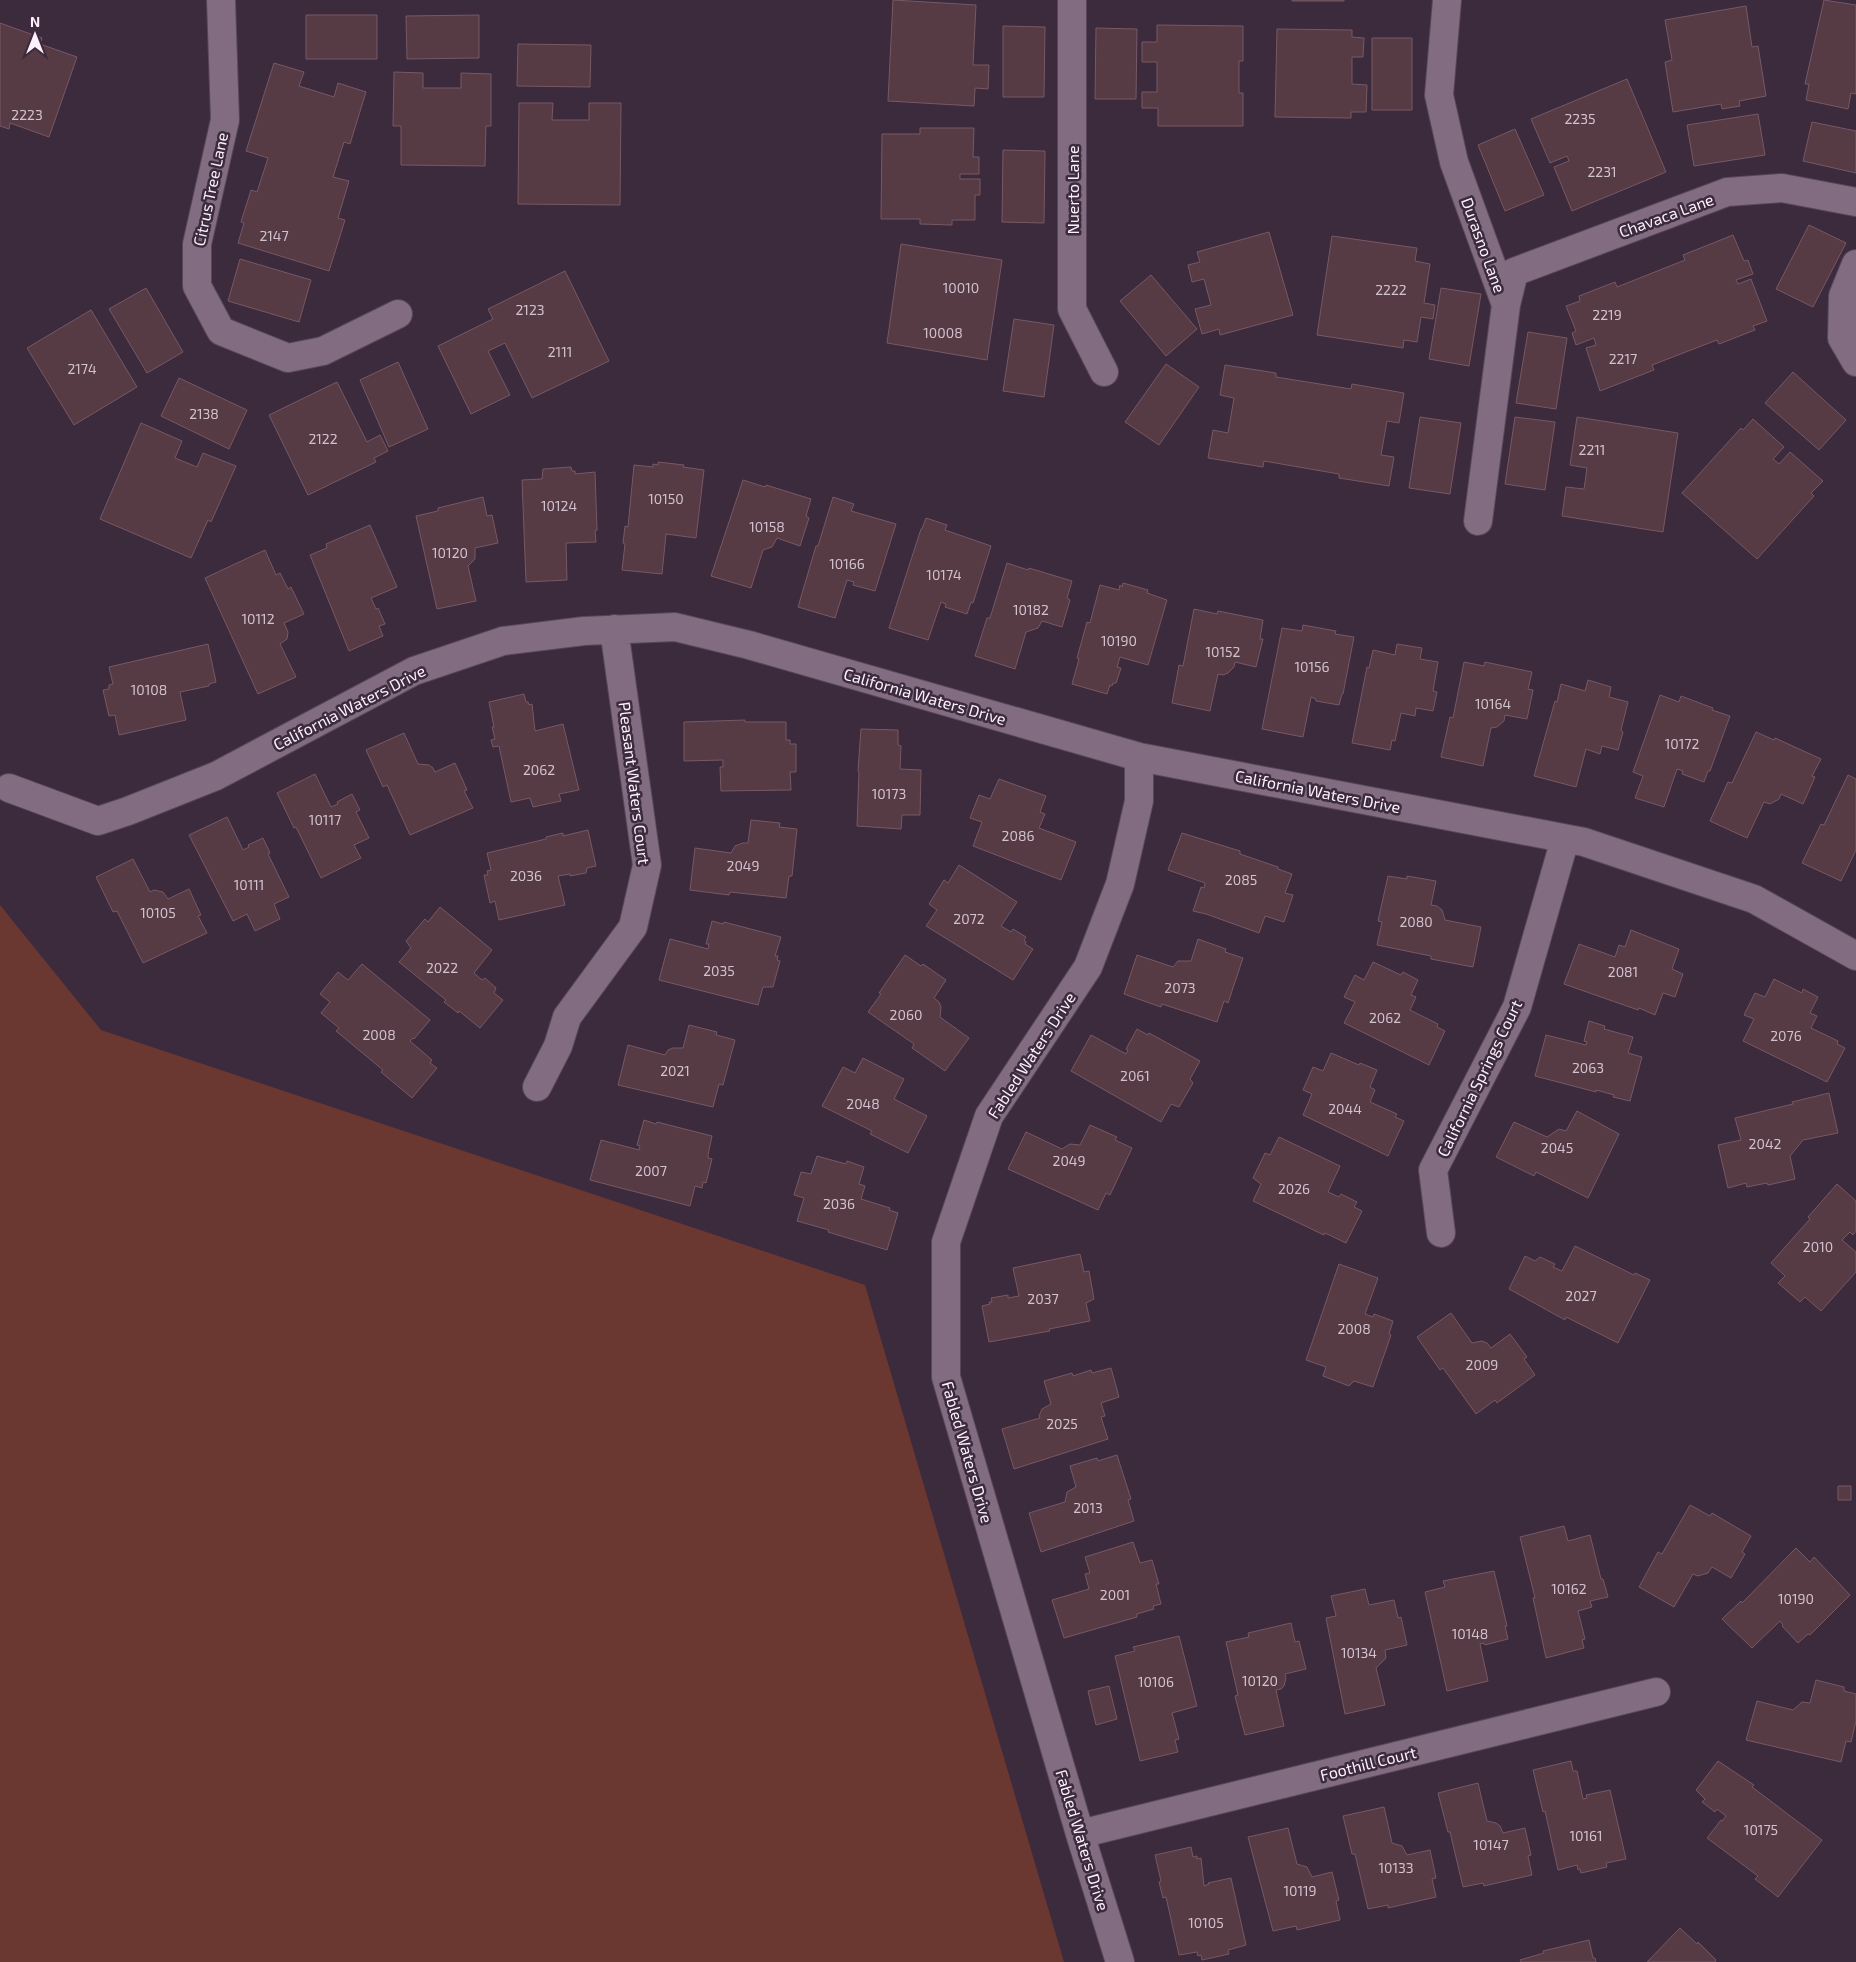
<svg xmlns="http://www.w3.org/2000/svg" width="1856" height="1962" viewBox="0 0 1856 1962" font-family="'Exo 2',sans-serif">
  <rect width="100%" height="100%" fill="#3c2a3d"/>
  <!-- green -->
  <path fill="#6b3731" d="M0 905 101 1030 865 1285 1064 1962H0Z"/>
  <!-- building -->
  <path fill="#563a44" stroke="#775964" d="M893 0 976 5 973 65H989L988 89 975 88 974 106 888 101Z
    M1292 0H1344V1H1292Z
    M1824 0 1856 5V94L1851 93 1848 109 1806 100 1809 84H1805Z
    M1746 6 1752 47 1758 46 1766 96 1739 101 1740 106 1722 109 1721 104 1673 112 1665 62 1672 60 1665 20Z
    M306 15H377V59H306Z
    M479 15V58L407 59 406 16Z
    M0 23 42 38 40 44 77 57 49 137 10 123 9 129 0 126Z
    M1157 25 1243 26V61H1239V93H1243V126H1158V108H1142V92H1157V62H1142V42H1157Z
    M1003 26 1045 27 1044 97H1003Z
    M1096 28 1137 29 1136 99H1095Z
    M1277 29 1352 30V37L1364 38 1363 57H1352V84L1367 85 1366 112H1351V118L1275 117Z
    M1372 38H1412V110H1372Z
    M518 44 591 45 590 87 517 86Z
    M274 63 304 72 299 86 334 97 338 83 366 92 350 144 344 142 333 177 349 181 338 218 345 220 329 271 238 243 244 223 241 222 251 190 257 192 268 158 246 151Z
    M394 72 423 73V88H461V73L491 74V126H486L485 166 401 165V126H393Z
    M1627 79 1666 172 1572 211 1554 167 1569 161 1567 156 1550 163 1531 119Z
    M519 103H553L552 120H589V103H621L620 205 518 204Z
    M1758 114 1765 155 1694 166 1687 125Z
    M1812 122 1856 131V173L1803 161Z
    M920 128H974L973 157H979V174H960V179H980V195H975V220H952V225L920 224V219H881L882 134H920Z
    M1515 129 1544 195 1505 211 1478 145Z
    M1003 150 1045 151 1044 223 1002 222Z
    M1809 225 1846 243 1813 307 1776 289Z
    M1269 232 1293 315 1220 335 1219 329 1202 334 1195 309 1211 305 1204 279 1192 282 1188 265 1200 262 1197 252Z
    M1733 235 1744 261 1748 260 1753 274 1736 280 1738 284 1751 279 1767 321 1753 326 1755 330 1719 344 1717 340 1652 365 1654 370 1600 391 1586 348 1596 345 1594 338 1576 345 1572 333 1576 331 1566 306 1580 301 1579 296 1615 282 1617 287 1685 260 1683 255Z
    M1332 236 1417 248 1415 261 1430 264 1424 303 1435 305 1433 319 1421 317 1417 342 1404 340 1403 348 1317 335Z
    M901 244 1002 260 987 360 887 343Z
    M240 259 311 280 299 322 228 301Z
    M565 271 609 361 532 398 505 343 488 351 510 395 471 414 438 346 493 319 488 309Z
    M1151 275 1197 329 1166 356 1120 301Z
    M146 288 183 352 147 373 109 309Z
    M1441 288 1481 294 1469 366 1429 359Z
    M91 310 137 387 74 425 27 348Z
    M1014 319 1054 325 1044 397 1003 391Z
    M1528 332 1567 338 1556 409 1516 403Z
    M398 362 428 429 389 447 360 380Z
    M1166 364 1199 387 1159 445 1125 422Z
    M1225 365 1276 373V377L1351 389 1352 384 1404 393 1399 423 1387 421 1381 455 1394 457 1389 486 1339 478V474L1264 461 1263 467 1208 458 1213 430 1228 433 1234 398 1220 395Z
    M1793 372 1846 420 1819 450 1765 403Z
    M179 378 247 410 229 449 161 416Z
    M337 382 367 442 380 435 388 451 374 458 376 462 308 495 269 415Z
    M1420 417 1461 423 1450 494 1409 488Z
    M1515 417 1555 422 1545 490 1505 484Z
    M1577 417 1678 433 1663 532 1562 516 1566 487 1584 489 1587 468 1570 465Z
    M1753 419 1784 447 1773 459 1779 464 1790 452 1823 481 1811 493 1814 496 1757 559 1682 493 1741 428 1743 430Z
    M141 423 182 441 175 458 197 467 203 453 236 466 211 522 208 520 191 558 100 519Z
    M658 462 684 465 683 467 704 470 696 538 666 534 662 574 622 570 625 544 623 543 625 526 628 527 634 465 653 467V464L658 465Z
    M571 467 572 471H575V474L595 472 597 530 595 531 596 542 566 543 567 580 526 582 522 480 542 479 543 469Z
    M743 480 765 487 766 485 811 499 806 516 809 518 800 546 777 538 772 547 763 550 751 588 711 576Z
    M483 497 487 516 492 515 498 543 475 548V559L468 566 476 601 437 609 416 516 438 511V508Z
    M833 497 854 504 851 511 896 524 875 591 853 585 854 582 847 580 835 618 798 607 816 546H818Z
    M926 518 947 525 945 530 991 546 973 603 971 602 967 614 945 607 946 604 941 602 928 640 889 628 921 529H922Z
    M370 525 397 587 371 598 376 609 378 608 385 624 379 626 383 636 349 651 310 555 327 548 326 544Z
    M265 550 276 575 280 573 288 589 291 587 304 614 284 623 288 632 287 639 280 644 296 677 258 694 205 578Z
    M1007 563 1028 570 1029 568 1072 581 1067 598 1070 600 1062 627 1042 621 1038 628 1026 632 1015 669 975 656 987 618H990Z
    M1123 583 1148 590 1147 593 1167 600 1148 665 1120 657 1117 667 1121 668 1116 683H1113L1112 686 1110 685 1107 694 1072 684 1079 659 1077 658 1087 622 1090 623 1100 585 1119 590 1120 585 1122 587Z
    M1194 609 1217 614 1218 611 1263 620 1260 639H1263L1256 667 1235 662 1234 667 1228 673 1223 675 1218 674 1210 711 1172 703 1179 665 1183 666Z
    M1303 625 1336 631 1335 634 1354 637 1343 694H1342L1339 705 1316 701V699L1311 697 1303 737 1262 729 1282 628 1302 631Z
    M208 644 216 682 209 684V686L180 692 186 720 119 735 115 715 109 716 103 690 109 689V685L113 684 109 667Z
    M1397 644 1422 648 1420 659 1438 662 1433 691 1437 692 1433 711 1416 708 1415 716 1401 713 1395 741 1392 740 1390 750 1352 743 1367 667 1369 668 1373 650 1395 655Z
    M1464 662 1484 666 1485 662 1532 672 1528 689 1533 690 1527 719 1505 715 1504 721 1497 727 1491 728 1483 766 1441 757 1450 717 1453 718Z
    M1588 680 1611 687 1609 697 1628 702 1621 730 1623 732 1618 750 1602 746 1600 754 1586 749 1576 787 1534 776 1555 701 1557 702 1561 684 1585 691Z
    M524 694 526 702H528L529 705 532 704 535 731 563 724 579 790 559 794 561 801 533 807 530 798 511 802 499 746 493 747 491 740 495 739 492 727H494L489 702Z
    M1660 695 1679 702 1681 696 1713 708 1712 710 1730 716 1710 771H1708L1704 782 1682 774 1683 771 1677 769 1664 807 1635 798 1643 776 1633 772Z
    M745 720V722H786V740H790V744H796V772H790L791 790 721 791 720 767H723V760L684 761V722Z
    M861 729 898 730V745L901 746 900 769 921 770 920 815H902L901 829 857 826 859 772 858 771Z
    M1756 732 1774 740 1775 738 1821 759 1812 776 1815 777 1803 804 1781 794 1779 799 1770 804 1764 802 1747 838 1710 821 1728 782 1732 783Z
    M404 733 418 764 429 765 433 768 435 772 455 763 467 790 464 791 473 808 410 835 387 785 383 787 366 750Z
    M315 774 331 807 338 804 337 802 352 794 360 810 356 812 369 838 354 845 361 858 321 878 296 827 294 828 277 793Z
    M1848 775 1856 779V850L1841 881 1802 863 1821 824 1824 825Z
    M999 779 1046 796 1040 812 1045 814 1039 828 1076 842 1061 880 973 846 982 822 970 818 979 795 990 799Z
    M227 817 243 850 249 847 248 845 263 838 270 853 268 854 289 897 274 904 280 919 255 931 247 914 233 921 189 835Z
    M751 820 780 823 779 827 797 829 792 876H789L786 898 730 892 729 895 690 890 695 848 731 853 735 846 743 843H748Z
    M588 830 596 866 587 868 586 873 570 876V874L558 876 565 905 499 920 495 901 490 903 484 875H488L487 871 491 870 487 853 546 839V837L563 833V836Z
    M1182 833 1240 851V854L1278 867V869L1292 874 1285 893 1293 895 1284 922 1265 916 1259 933 1206 914 1193 911 1201 887 1204 888 1205 883 1168 870Z
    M133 859 150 892 154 890 163 892 168 899 189 889 201 915 198 916 207 933 143 963 117 911 113 912 96 877Z
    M959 865 1017 902 1001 926 1011 932 1013 929 1026 937 1024 940 1026 942 1025 944 1033 949 1013 980 926 926 937 910 929 904 944 880 948 883Z
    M1388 876 1407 879V876L1436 881 1431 905 1437 906 1442 910 1445 920 1481 927 1473 967 1431 959V956L1377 945 1382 922 1378 921Z
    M440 907 492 950 474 973 482 980 485 978 496 988 494 993 503 1000 480 1028 459 1011 458 1013 444 1002 446 1000 399 962 411 948 406 941 425 919 428 922Z
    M712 921 723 924 724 922 781 937 775 956H778L777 960 780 961 773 987H763L758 1005 659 980 670 939 708 949 709 944H706Z
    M1631 930 1679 949 1672 969 1683 974 1675 997 1663 993 1655 1015 1639 1008 1638 1010 1564 984 1579 944 1615 957 1619 945 1625 947Z
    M1198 939 1226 949 1225 952 1243 958 1228 1003 1224 1001 1217 1022 1162 1004 1161 1007 1124 994 1137 955 1173 967 1178 961H1191Z
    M905 955 921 966 923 964 946 980 934 998 939 1002 941 1007 940 1017 969 1038 945 1071 912 1048 914 1044 868 1012 881 994 879 993Z
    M1373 962 1401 975 1403 972 1418 980 1411 995 1416 997 1410 1010 1438 1024 1437 1027 1445 1031 1429 1065 1344 1023 1355 1002 1344 997 1355 975 1364 980Z
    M362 964 430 1020 414 1039 413 1038 410 1041 432 1060 430 1063 437 1068 412 1098 381 1072 383 1070 336 1031 339 1028 321 1013 330 1002 320 994 338 972 348 980Z
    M1774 979 1802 993 1803 989 1818 997 1810 1013 1817 1016 1811 1028 1838 1041 1837 1044 1845 1048 1827 1082 1743 1041 1754 1019 1744 1015 1755 993 1765 997Z
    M1589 1021 1605 1026 1604 1029 1633 1037 1628 1053 1642 1057 1630 1101 1613 1097 1614 1095 1596 1090V1092L1535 1076 1546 1035 1586 1045 1587 1042 1584 1041Z
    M689 1025 717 1032 716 1035 735 1040 723 1085 719 1084 713 1107 618 1085 628 1045 665 1055 668 1050 673 1048H683Z
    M1137 1029 1148 1035 1149 1033 1200 1061 1190 1079 1193 1083 1179 1107 1171 1104 1161 1122 1071 1071 1091 1035 1126 1054 1128 1050 1126 1049Z
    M1331 1053 1359 1065 1360 1063 1377 1070 1370 1087 1375 1090 1370 1102 1397 1114 1395 1117 1404 1121 1388 1156 1303 1115 1312 1094 1303 1090 1313 1067 1323 1071Z
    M863 1058 904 1079 894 1099 927 1116 908 1153 870 1134 872 1131 822 1106 843 1067 855 1073Z
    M1829 1093 1838 1133 1803 1140 1790 1156 1795 1179 1768 1185 1767 1183 1747 1187 1746 1183 1728 1188 1718 1145 1741 1140 1735 1118 1793 1104 1792 1102Z
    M1577 1111 1619 1134 1588 1198 1536 1172 1534 1176 1496 1157 1514 1122 1547 1137 1559 1129 1566 1131Z
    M644 1120 656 1124 657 1122 712 1136 708 1155V1158L712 1159 706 1183 703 1182 702 1188 695 1186 690 1206 590 1180 601 1140 639 1150 640 1146 637 1145Z
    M1090 1125 1117 1137 1115 1140 1132 1148 1110 1195 1106 1193 1098 1210 1008 1169 1026 1132 1062 1149 1070 1144 1080 1145Z
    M1279 1137 1340 1166 1328 1192 1339 1197 1341 1194 1357 1202 1354 1207 1362 1211 1346 1243 1325 1233 1324 1235 1253 1201 1261 1184 1253 1178 1265 1153 1270 1155Z
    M817 1156 846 1164 847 1161 864 1167 859 1184 865 1186 861 1199 890 1208 889 1210 898 1213 887 1250 828 1232 829 1230 797 1221 804 1198 794 1195 801 1172 811 1174Z
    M1837 1184 1856 1201V1231L1853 1235 1850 1232 1842 1240 1856 1252V1272L1821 1311 1805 1297 1800 1302 1778 1283 1785 1276 1771 1263 1810 1219 1808 1217Z
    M1575 1246 1634 1275 1635 1273 1650 1280 1618 1343 1566 1317 1565 1320 1509 1289 1525 1256 1535 1261 1540 1257 1555 1264 1553 1267 1562 1271Z
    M1080 1254 1084 1272 1089 1271 1094 1299 1086 1303 1090 1321 1049 1329 1050 1331 989 1342 982 1306 990 1304 989 1302H992L991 1298 1008 1295V1298L1019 1296 1013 1268Z
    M1339 1264 1378 1278 1365 1314 1373 1317 1374 1314 1393 1321 1389 1334 1391 1335 1373 1387 1354 1381 1349 1386 1323 1376 1326 1367 1306 1360Z
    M1451 1313 1472 1343 1482 1341 1487 1343 1491 1348 1510 1334 1527 1357 1524 1359 1535 1375 1497 1403 1495 1400 1476 1414 1443 1368 1440 1370 1417 1337Z
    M1111 1368 1119 1397 1101 1403 1105 1416 1101 1417 1108 1439 1014 1469 1002 1429 1040 1418 1039 1416 1042 1409 1051 1404 1044 1381 1072 1373 1073 1376 1091 1370 1092 1373Z
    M1117 1455 1131 1499 1128 1500 1134 1521 1041 1552 1029 1513 1065 1502 1067 1492 1076 1487 1070 1466 1097 1458 1098 1461Z
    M1838 1486H1851V1500H1838Z
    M1690 1505 1710 1516 1712 1513 1751 1536 1742 1552 1745 1554 1731 1578 1712 1567 1708 1573 1698 1576 1693 1574 1674 1607 1639 1587 1658 1552 1662 1554Z
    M1564 1526 1568 1541 1590 1535 1601 1579H1603L1608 1597 1590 1601 1592 1607 1578 1611 1585 1639 1582 1640 1584 1648 1546 1658 1533 1598H1535L1520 1537Z
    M1133 1542 1140 1563 1152 1560 1159 1584H1156L1161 1604 1153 1606 1154 1609 1137 1614V1617L1064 1638 1052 1600 1089 1589 1085 1574 1090 1573 1085 1557Z
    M1796 1548 1810 1562 1814 1557 1850 1595 1810 1635 1808 1634 1798 1643 1782 1626 1783 1625 1780 1621 1752 1648 1722 1619 1741 1601 1742 1603Z
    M1494 1571 1507 1626H1505L1508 1639 1485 1645 1484 1643 1480 1644 1488 1681 1447 1691 1425 1592 1445 1587 1443 1581Z
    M1365 1589 1369 1605 1394 1600 1398 1618 1401 1617 1407 1645 1385 1650 1386 1658 1376 1668 1385 1705 1345 1714 1326 1618 1336 1616 1331 1596Z
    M1291 1623 1295 1642 1299 1641 1306 1669 1285 1674 1286 1678 1284 1686 1281 1689 1276 1690 1284 1726 1245 1735 1235 1696 1238 1695 1226 1642 1249 1637 1248 1633Z
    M1179 1636 1197 1706 1172 1713 1179 1739 1175 1740 1178 1752 1140 1761 1115 1656 1135 1651 1133 1647Z
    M1816 1680 1844 1687V1691L1856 1694V1721L1851 1742 1846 1741 1841 1762 1746 1740 1757 1701 1793 1710 1802 1702 1810 1703Z
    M1109 1686 1117 1719 1096 1725 1088 1691Z
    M1571 1761 1573 1771H1577L1583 1799 1587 1798 1586 1795 1610 1790 1626 1859 1606 1863 1607 1867 1581 1873 1580 1869 1578 1870 1577 1865 1558 1870 1545 1811 1543 1812 1533 1770Z
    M1718 1761 1754 1785 1752 1787 1822 1840 1778 1897 1755 1879 1758 1876 1707 1838 1721 1820 1722 1821 1726 1816 1717 1809 1715 1812 1702 1802 1705 1799 1696 1790Z
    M1478 1783 1487 1821 1496 1823 1500 1826 1503 1833 1525 1828 1531 1855 1528 1856 1532 1875 1484 1886 1483 1883 1463 1887 1450 1832H1448L1438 1793Z
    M1384 1807 1392 1843 1402 1846 1407 1855 1430 1850 1436 1878 1432 1879 1436 1897 1388 1908V1905L1368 1909 1355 1854H1352L1343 1816Z
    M1288 1828 1297 1864 1307 1867 1312 1877 1332 1872 1339 1900 1336 1901 1340 1920 1297 1930 1296 1926 1273 1931 1248 1837Z
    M1191 1847 1193 1857 1197 1856V1859L1201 1858 1204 1886 1209 1884 1208 1883 1231 1878 1246 1945 1228 1950 1229 1954 1202 1960 1201 1955 1198 1956 1197 1952 1179 1955 1166 1897 1163 1898 1159 1882 1161 1881 1155 1855Z
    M1680 1928 1697 1944 1698 1942 1716 1960 1715 1962H1647Z
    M1589 1940 1593 1958H1595L1596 1962H1521L1520 1960 1544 1953 1543 1951Z"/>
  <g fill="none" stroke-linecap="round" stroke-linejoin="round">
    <defs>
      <path id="street" d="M221 0 225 120 197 244V286L221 331 288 358 323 351 398 314
        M1072 0V309L1104 372
        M1447 0 1439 95 1454 162 1506 305 1478 521
        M1856 264 1843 296 1842 338 1856 362
        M1506 305 1514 272 1727 192 1782 188 1856 202
        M9 788 98 821 128 811 216 776 414 671 503 641 584 631 675 627 749 645 1139 757 1584 842 1754 899 1856 956
        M537 1087 558 1046 567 1017 633 927 647 865 614 629
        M1441 1233 1433 1170 1517 1007 1565 839
        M1080 1834 1656 1692
        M1120 1962 1080 1834 946 1377V1242L989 1116 1088 967 1120 884 1139 801V757"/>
    </defs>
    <!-- street casing -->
    <use href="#street" stroke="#574758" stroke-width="30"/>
    <!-- street -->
    <use href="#street" stroke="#816c82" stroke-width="28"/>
  </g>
  <g text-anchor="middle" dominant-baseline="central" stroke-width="5" stroke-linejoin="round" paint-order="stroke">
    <!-- number labels -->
    <g font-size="14" fill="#d2c2ce">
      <text x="27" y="114">2223</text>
      <text x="1580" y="118">2235</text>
      <text x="1602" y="171">2231</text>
      <text x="274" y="235">2147</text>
      <text x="961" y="287">10010</text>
      <text x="1391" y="289">2222</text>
      <text x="530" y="309">2123</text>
      <text x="1607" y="314">2219</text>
      <text x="943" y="332">10008</text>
      <text x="560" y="351">2111</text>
      <text x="1623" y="358">2217</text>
      <text x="82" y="368">2174</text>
      <text x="204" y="413">2138</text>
      <text x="323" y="438">2122</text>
      <text x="1592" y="449">2211</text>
      <text x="666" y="498">10150</text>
      <text x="559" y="505">10124</text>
      <text x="767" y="526">10158</text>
      <text x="450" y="552">10120</text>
      <text x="847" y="563">10166</text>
      <text x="944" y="574">10174</text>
      <text x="1031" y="609">10182</text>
      <text x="258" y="618">10112</text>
      <text x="1119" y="640">10190</text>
      <text x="1223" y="651">10152</text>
      <text x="1312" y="666">10156</text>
      <text x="149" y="689">10108</text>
      <text x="1493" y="703">10164</text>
      <text x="1682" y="743">10172</text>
      <text x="539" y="769">2062</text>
      <text x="889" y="793">10173</text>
      <text x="325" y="819">10117</text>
      <text x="1018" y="835">2086</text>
      <text x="743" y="865">2049</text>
      <text x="526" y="875">2036</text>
      <text x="1241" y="879">2085</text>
      <text x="249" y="884">10111</text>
      <text x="158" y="912">10105</text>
      <text x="969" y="918">2072</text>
      <text x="1416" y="921">2080</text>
      <text x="442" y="967">2022</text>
      <text x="719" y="970">2035</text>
      <text x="1623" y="971">2081</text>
      <text x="1180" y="987">2073</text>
      <text x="906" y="1014">2060</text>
      <text x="1385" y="1017">2062</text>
      <text x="379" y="1034">2008</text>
      <text x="1786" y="1035">2076</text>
      <text x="1588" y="1067">2063</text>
      <text x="675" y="1070">2021</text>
      <text x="1135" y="1075">2061</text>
      <text x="863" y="1103">2048</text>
      <text x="1345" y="1108">2044</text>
      <text x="1765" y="1143">2042</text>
      <text x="1557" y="1147">2045</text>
      <text x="1069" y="1160">2049</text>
      <text x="651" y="1170">2007</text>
      <text x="1294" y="1188">2026</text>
      <text x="839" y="1203">2036</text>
      <text x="1818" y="1246">2010</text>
      <text x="1581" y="1295">2027</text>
      <text x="1043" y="1298">2037</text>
      <text x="1354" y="1328">2008</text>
      <text x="1482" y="1364">2009</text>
      <text x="1062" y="1423">2025</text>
      <text x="1088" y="1507">2013</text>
      <text x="1569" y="1588">10162</text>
      <text x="1115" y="1594">2001</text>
      <text x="1796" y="1598">10190</text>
      <text x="1470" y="1633">10148</text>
      <text x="1359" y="1652">10134</text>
      <text x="1260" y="1680">10120</text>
      <text x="1156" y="1681">10106</text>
      <text x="1761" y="1829">10175</text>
      <text x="1586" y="1835">10161</text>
      <text x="1491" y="1844">10147</text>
      <text x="1396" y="1867">10133</text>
      <text x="1300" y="1890">10119</text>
      <text x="1206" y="1922">10105</text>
    </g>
    <!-- street labels -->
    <g font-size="16" fill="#fcf0fc" stroke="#3c2a3d">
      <text transform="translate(210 189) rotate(-78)">Citrus Tree Lane</text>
      <text transform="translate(1072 190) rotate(-90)">Nuerto Lane</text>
      <text transform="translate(1666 215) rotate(-20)">Chavaca Lane</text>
      <text transform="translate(1484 245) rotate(70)">Durasno Lane</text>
      <text transform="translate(925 696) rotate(16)">California Waters Drive</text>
      <text transform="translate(349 707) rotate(-27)">California Waters Drive</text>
      <text transform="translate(635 783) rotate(83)">Pleasant Waters Court</text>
      <text transform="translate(1318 791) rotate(11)">California Waters Drive</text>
      <text transform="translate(1031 1055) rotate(-57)">Fabled Waters Drive</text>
      <text transform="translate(1479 1078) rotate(-64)">California Springs Court</text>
      <text transform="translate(968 1452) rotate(74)">Fabled Waters Drive</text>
      <text transform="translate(1368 1763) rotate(-14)">Foothill Court</text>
      <text transform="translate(1083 1840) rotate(73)">Fabled Waters Drive</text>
    </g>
  </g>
  <!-- north arrow -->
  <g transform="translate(35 35)" stroke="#3c2a3d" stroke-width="4" paint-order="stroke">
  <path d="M0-4L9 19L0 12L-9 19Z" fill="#fcf0fc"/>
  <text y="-8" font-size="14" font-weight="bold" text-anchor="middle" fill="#fcf0fc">N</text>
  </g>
</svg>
